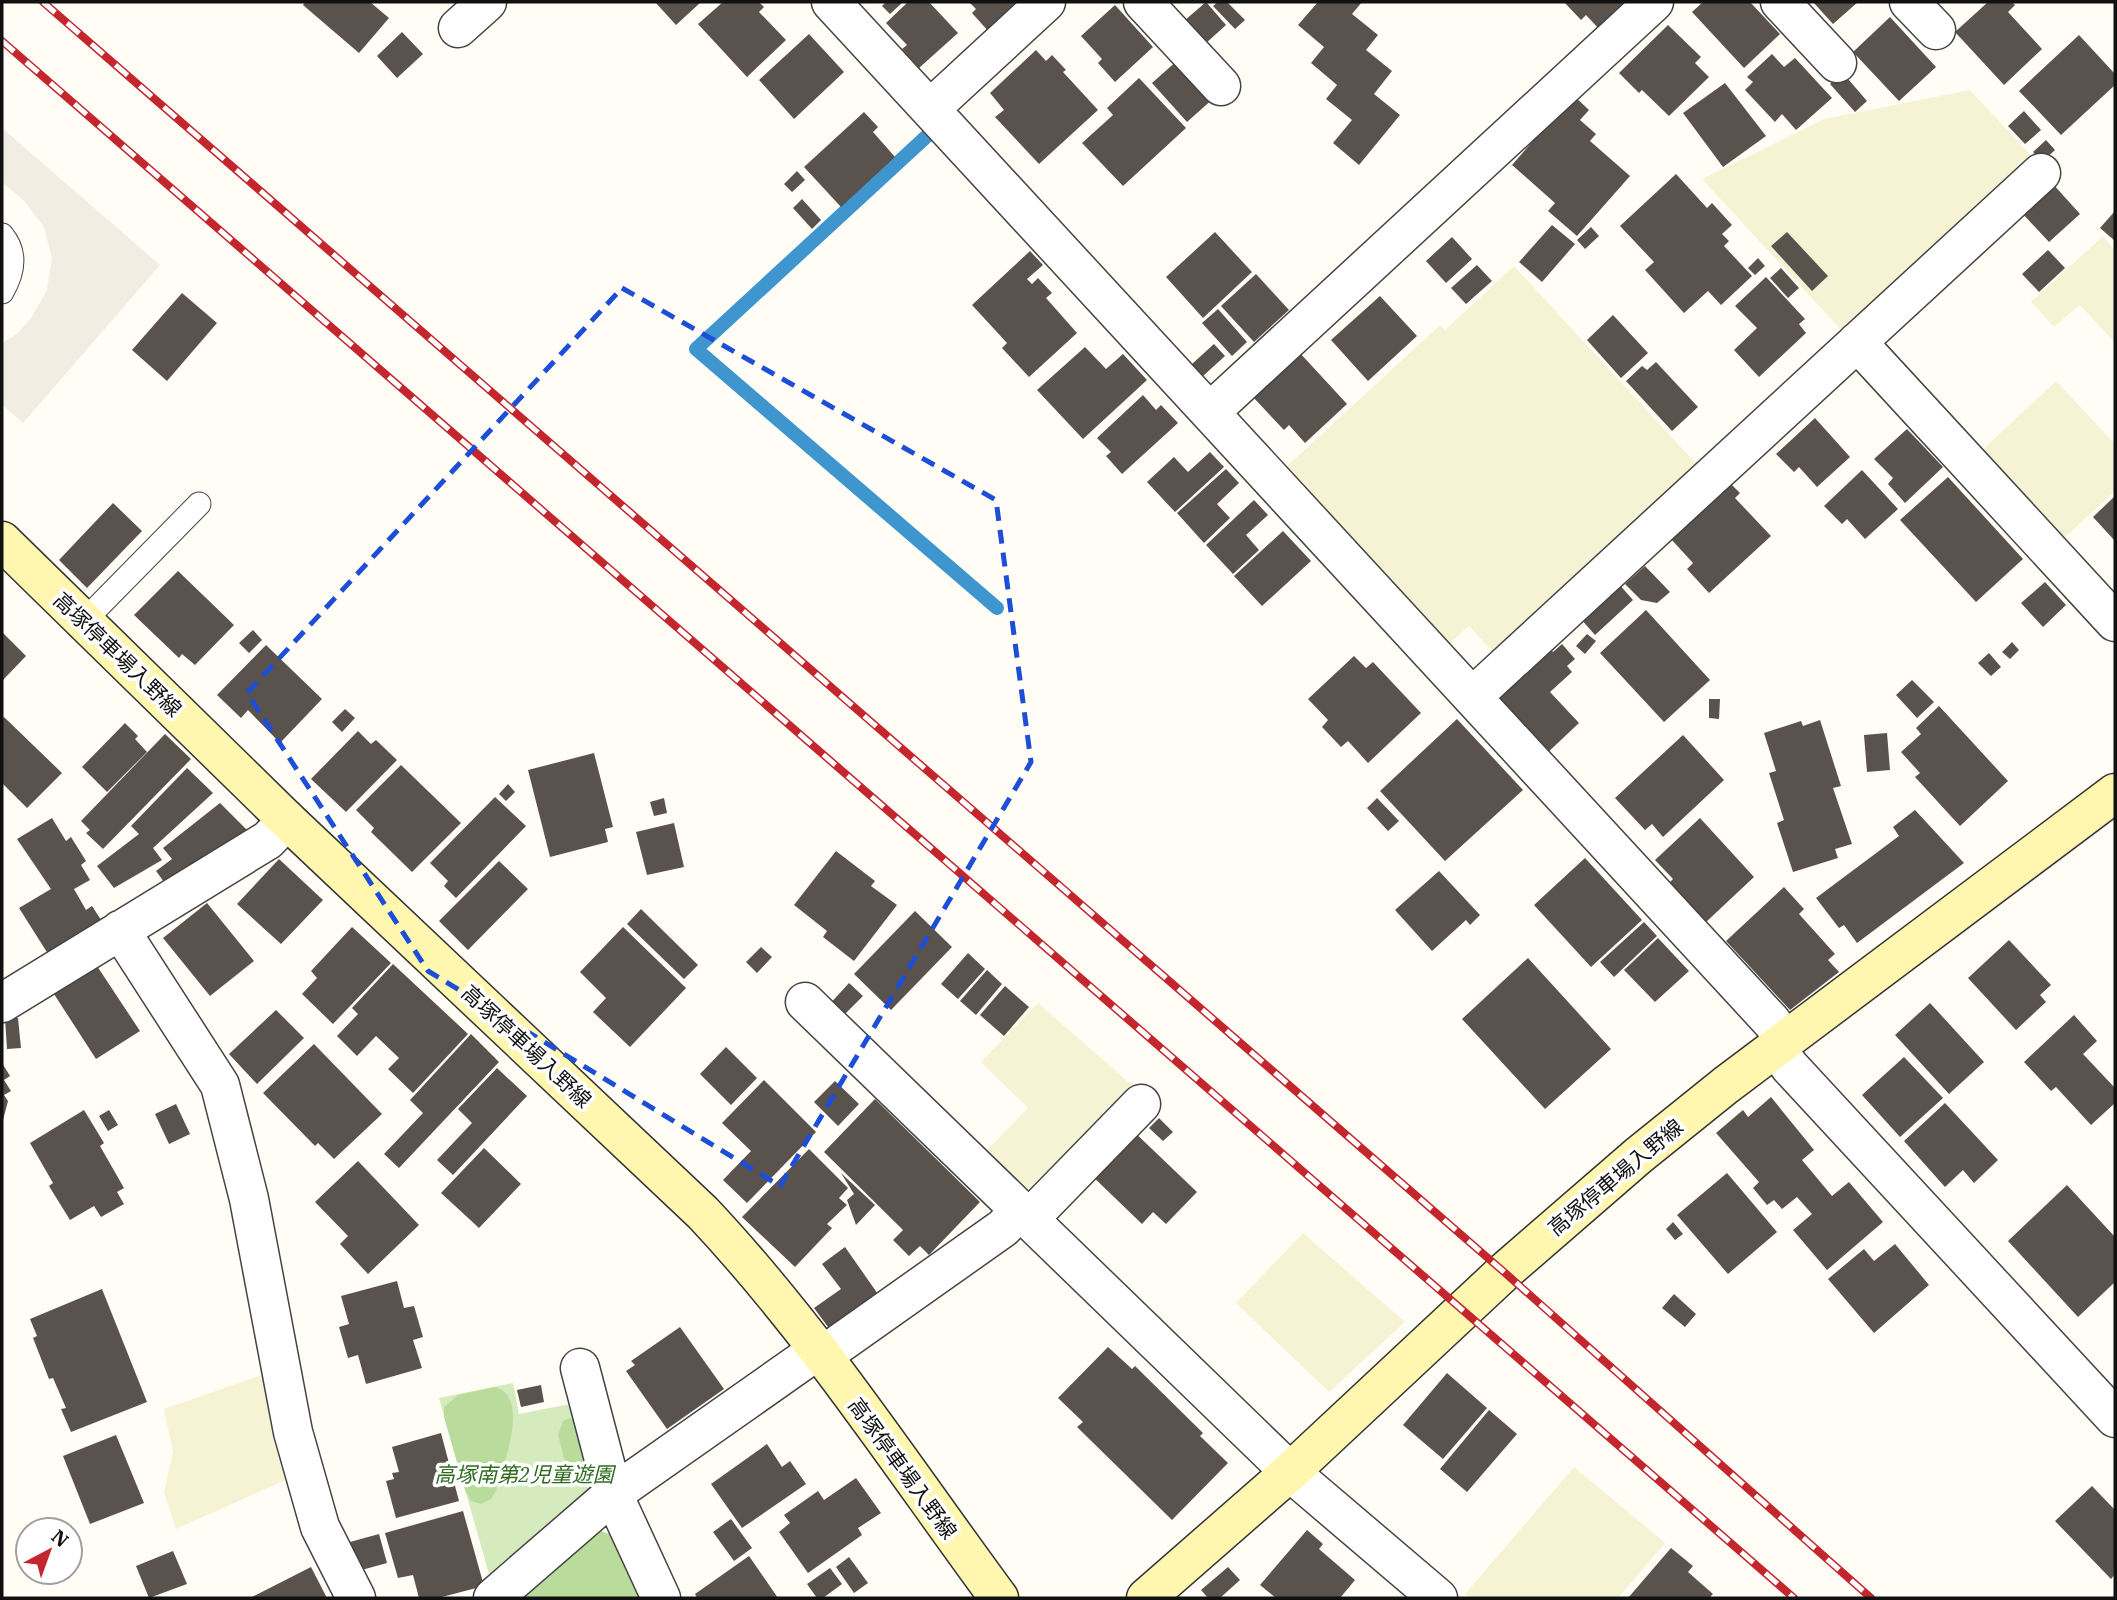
<svg xmlns="http://www.w3.org/2000/svg" width="2117" height="1600" viewBox="0 0 2117 1600" font-family="'IBM Plex Serif','Noto Sans JP',serif">
  <rect width="100%" height="100%" fill="#fffdf5"/>
  <!-- farmland -->
  <path fill="#f6f3d4" d="M1970 90 2035 160 1845 334 1702 179 1824 119Z
    M2103 236 2115 250V343L2080 305 2054 327 2031 302Z
    M1514 266 1700 468 1497 656 1469 626 1448 645 1285 468 1440 325 1445 330Z
    M2056 381 2115 444V491L2060 542 1979 453Z
    M1038 1003 1141 1093 1033 1205 983 1154 1028 1108 981 1062Z
    M1303 1233 1405 1322 1329 1392 1236 1303Z
    M265 1374 288 1479 176 1529 164 1492 173 1452 164 1409Z
    M1574 1467 1665 1543 1618 1598H1470L1465 1594Z"/>
  <!-- green -->
  <path fill="#d5ebbd" d="M513 1383 519 1414 575 1403 596 1482 592 1494 491 1581 439 1398Z"/>
  <!-- forest -->
  <path fill="#b9dc9c" d="M495 1387C531 1396 503 1466 496 1491L491 1499 481 1504 471 1501 465 1490 444 1417V1407L458 1395Z
    M570 1418 577 1422 591 1472 587 1480 580 1482 572 1480 568 1474 558 1435 563 1421Z
    M598 1530 612 1535 646 1598H514Z"/>
  <!-- plaza -->
  <path fill="#f1ede2" d="M2 128 160 265 23 423 2 404V343L17 334 31 318 47 290 52 258 44 227 24 201 2 182Z"/>
  <g fill="none" stroke-linecap="round" stroke-linejoin="round">
    <!-- stream -->
    <path stroke="#3f96cf" stroke-width="14" d="M928 135 696 349 997 608"/>
  </g>
  <!-- building -->
  <path fill="#5a524d" d="M305 2H370L389 18 359 53 303 5Z
    M655 2H701L676 25Z
    M723 2H759L764 7 759 12 786 40 747 77 698 24Z
    M886 2H903L890 14 882 6Z
    M908 2H929L958 33 919 68 902 49 907 45 886 23Z
    M969 2H1022L989 32 972 13 976 9Z
    M1206 2 1226 25 1205 44 1184 21Z
    M1218 2H1227L1245 20 1235 29 1213 6Z
    M1318 2H1362L1352 14 1378 35 1366 50 1392 71 1374 94 1400 115 1359 165 1333 143 1352 120 1326 99 1337 85 1311 63 1324 47 1298 25Z
    M1564 2H1630L1600 30 1586 15 1581 20Z
    M1703 2H1750L1780 34 1744 68 1692 12Z
    M1813 2H1858L1833 24Z
    M1988 2H2012L2015 5 2008 12 2042 49 2004 85 1955 32Z
    M1115 5 1153 47 1115 82 1098 63 1102 59 1081 36Z
    M1890 17 1936 67 1899 101 1853 52Z
    M1668 25 1701 57 1695 63 1709 77 1669 116 1642 90 1639 93 1619 73Z
    M402 32 423 54 397 78 377 56Z
    M809 34 844 72 794 119 759 80Z
    M2079 35 2115 74V85L2061 135 2019 91Z
    M1036 50 1046 61 1052 55 1066 70 1063 72 1098 110 1039 164 995 117 1004 110 990 93Z
    M1772 54 1784 67 1795 58 1832 98 1796 130 1782 114 1775 122 1745 90 1753 82 1747 77Z
    M1179 59 1215 97 1187 122 1152 83Z
    M1842 72 1867 101 1855 112 1830 84Z
    M1139 78 1186 128 1123 186 1082 143 1113 115 1107 108Z
    M1725 83 1766 136 1723 167 1683 113Z
    M1573 95 1589 110 1580 120 1596 134 1590 141 1630 176 1577 236 1548 211 1555 203 1512 165Z
    M2024 111 2041 130 2025 144 2008 126Z
    M864 112 878 127 873 132 895 157 841 207 804 167Z
    M2046 140 2055 150 2042 162 2033 152Z
    M797 171 805 180 792 192 784 184Z
    M1676 174 1707 208 1712 203 1732 225 1722 234 1729 241 1724 246 1752 276 1721 305 1708 291 1684 313 1645 270 1654 262 1620 226Z
    M2052 183 2080 214 2049 242 2021 212Z
    M802 199 821 220 812 229 793 208Z
    M2115 211V241L2100 228Z
    M1552 225 1575 244 1542 282 1519 262Z
    M1591 227 1599 236 1585 249 1577 240Z
    M1215 232 1252 272 1203 318 1166 277Z
    M1787 232 1828 276 1812 291 1771 246Z
    M1452 237 1472 259 1446 283 1426 261Z
    M2048 250 2065 268 2039 292 2022 274Z
    M1030 251 1043 265 1027 279 1032 284 1038 278 1052 293 1046 298 1077 333 1029 377 1002 348 1007 343 972 305Z
    M1758 258 1765 266 1755 275 1748 268Z
    M1477 265 1492 281 1466 304 1451 288Z
    M1781 268 1799 288 1788 298 1770 278Z
    M1256 274 1289 310 1254 342 1221 306Z
    M1766 277 1805 319 1799 324 1806 333 1759 377 1734 350 1757 328 1735 306Z
    M182 293 217 323 167 381 132 350Z
    M1380 296 1417 336 1368 381 1331 340Z
    M1218 309 1247 342 1232 356 1202 323Z
    M1613 315 1648 353 1621 378 1587 340Z
    M1214 344 1225 356 1203 376 1192 364Z
    M1085 347 1106 369 1123 354 1147 380 1083 439 1037 390Z
    M1299 352 1347 404 1305 443 1289 425 1284 430 1252 396Z
    M1656 362 1698 407 1672 431 1626 381 1642 366 1647 370Z
    M1143 395 1156 410 1161 405 1178 423 1122 474 1106 456 1111 452 1097 438Z
    M1815 418 1850 457 1817 487 1799 467 1794 472 1776 454Z
    M1907 429 1943 467 1905 503 1888 484 1893 478 1874 459Z
    M1210 452 1224 467 1175 512 1147 482 1174 457 1188 472Z
    M1226 469 1239 483 1217 504 1230 518 1204 543 1177 513Z
    M1862 470 1898 509 1865 539 1847 519 1842 524 1824 506Z
    M1948 477 2023 559 1976 602 1900 520Z
    M1730 483 1740 493 1735 498 1771 536 1709 593 1687 569 1693 563 1670 538Z
    M2115 496V541L2093 517Z
    M1254 500 1268 515 1246 535 1259 550 1233 574 1206 545Z
    M113 503 142 531 87 588 59 560Z
    M1283 531 1311 561 1262 606 1234 576Z
    M1645 566 1670 592 1657 603 1641 600 1625 584Z
    M178 571 234 625 195 665 182 654 179 658 134 615Z
    M2045 582 2066 605 2043 627 2021 603Z
    M1618 583 1633 600 1595 635 1580 618Z
    M1646 610 1710 680 1664 722 1600 653Z
    M253 630 262 640 249 653 239 643Z
    M2 632 26 656 2 681Z
    M1587 634 1596 641 1585 654 1576 646Z
    M2012 642 2019 650 2010 659 2002 652Z
    M1562 644 1575 659 1567 666 1572 672 1550 692 1579 723 1544 756 1491 698 1548 646 1553 652Z
    M266 645 322 699 280 743 248 710 241 718 217 695Z
    M1989 653 2001 667 1991 676 1978 663Z
    M1354 656 1366 668 1373 662 1421 713 1368 763 1348 741 1341 747 1322 727 1328 720 1308 699Z
    M1912 680 1934 702 1917 718 1896 695Z
    M1709 699H1720L1719 719 1709 718Z
    M1939 706 2008 781 1960 826 1915 777 1920 773 1901 752 1921 734 1916 728Z
    M345 709 355 718 342 732 332 722Z
    M4 717 62 773 27 808 2 783V719Z
    M1457 719 1523 790 1445 861 1380 791Z
    M1820 720 1841 786 1833 788 1852 844 1835 849 1838 858 1793 872 1777 823 1784 820 1769 773 1776 771 1764 733 1801 721 1803 726Z
    M125 723 138 736 135 739 147 752 107 792 82 767Z
    M358 731 371 744 376 740 397 760 346 812 311 779Z
    M1887 733 1890 770 1867 772 1864 735Z
    M165 734 191 759 103 849 86 833 90 830 81 821Z
    M1683 735 1724 780 1663 837 1652 824 1645 830 1615 798Z
    M594 753 613 827 605 829 608 842 550 857 528 770Z
    M401 765 461 823 412 872 371 832 374 828 356 810Z
    M187 768 213 793 153 848 162 860 114 888 97 866 139 834 131 826Z
    M508 784 515 792 506 801 499 794Z
    M495 797 526 826 456 898 444 886 448 881 430 863Z
    M664 798 667 813 654 816 650 802Z
    M1377 798 1399 821 1388 831 1367 808Z
    M220 803 247 830 187 878 167 886 156 871 172 859 163 848Z
    M1915 810 1964 863 1857 943 1844 925 1839 928 1816 898 1899 836 1893 827Z
    M52 818 66 841 71 837 86 861 81 865 90 880 74 889 86 910 92 906 103 923 50 957 19 908 51 889 17 839Z
    M1700 818 1754 877 1705 923 1668 884 1673 879 1655 860Z
    M674 823 684 867 647 875 636 832Z
    M836 851 875 881 871 886 897 905 854 961 823 937 827 931 794 905Z
    M1585 858 1642 920 1591 967 1534 905Z
    M279 859 323 900 281 944 237 904Z
    M499 861 528 889 468 950 439 921Z
    M1439 871 1480 915 1470 925 1466 920 1432 951 1395 910Z
    M1784 887 1804 909 1799 914 1835 954 1828 960 1839 972 1790 1010 1726 941Z
    M207 903 254 961 210 996 163 938Z
    M641 909 698 965 684 979 627 924Z
    M915 911 952 947 891 1010 854 974Z
    M1644 922 1657 936 1614 977 1600 962Z
    M352 927 391 963 333 1024 302 994 317 978 311 971Z
    M623 927 686 988 630 1047 593 1012 606 998 580 972Z
    M1658 938 1689 971 1655 1002 1624 970Z
    M2009 940 2051 985 2040 995 2046 1002 2016 1030 1968 978Z
    M761 947 772 957 757 973 746 962Z
    M968 953 985 969 958 999 941 984Z
    M1528 958 1611 1049 1545 1109 1462 1019Z
    M393 964 468 1034 413 1093 388 1069 399 1058 376 1036 357 1056 337 1036 358 1014 352 1008Z
    M97 966 140 1031 96 1059 54 994Z
    M987 970 1002 984 976 1015 960 1001Z
    M849 983 863 996 841 1018 828 1006Z
    M1005 986 1029 1007 1004 1036 980 1015Z
    M1930 1003 1984 1062 1949 1094 1895 1035Z
    M276 1010 304 1038 257 1084 229 1054Z
    M2074 1015 2097 1041 2083 1054 2115 1088V1103L2091 1125 2056 1087 2051 1091 2024 1062Z
    M5 1018H18L21 1048 7 1049Z
    M471 1034 499 1062 399 1168 384 1154 423 1113 410 1100Z
    M314 1044 382 1114 334 1159 318 1143 315 1146 263 1093Z
    M726 1047 757 1078 731 1105 700 1074Z
    M1904 1057 1943 1098 1900 1137 1862 1095Z
    M2 1063 10 1076 4 1080 11 1091 4 1095 8 1101 3 1120Z
    M497 1068 527 1096 453 1175 437 1160 472 1123 458 1109Z
    M764 1080 816 1132 747 1203 723 1180 751 1151 722 1123Z
    M835 1081 859 1104 838 1126 814 1102Z
    M1771 1097 1814 1150 1802 1160 1832 1196 1849 1182 1883 1222 1827 1270 1793 1230 1812 1214 1797 1197 1782 1209 1774 1200 1767 1205 1753 1188 1759 1182 1716 1133 1743 1110 1748 1117Z
    M875 1099 980 1202 929 1255 920 1246 909 1256 893 1240 903 1230 824 1152Z
    M1945 1103 1998 1160 1974 1183 1963 1170 1945 1187 1904 1141Z
    M176 1104 190 1134 169 1144 155 1114Z
    M84 1110 104 1143 100 1146 124 1188 117 1192 124 1204 101 1217 94 1206 70 1220 49 1186 53 1183 30 1143Z
    M109 1110 118 1125 108 1131 99 1116Z
    M1159 1118 1173 1132 1163 1141 1149 1128Z
    M1129 1127 1197 1192 1166 1224 1153 1212 1142 1224 1087 1171Z
    M484 1148 521 1184 479 1228 441 1193Z
    M809 1149 848 1188 839 1198 847 1205 827 1224 832 1228 795 1267 742 1217Z
    M358 1161 419 1225 368 1274 340 1244 348 1236 315 1202Z
    M841 1173 875 1205 856 1225 847 1200 854 1194Z
    M1727 1173 1777 1232 1728 1274 1677 1215Z
    M2067 1185 2115 1237V1282L2078 1317 2008 1241Z
    M1673 1222 1683 1234 1675 1240 1666 1229Z
    M1895 1244 1929 1285 1874 1333 1828 1279 1864 1249 1874 1261Z
    M845 1247 880 1297 831 1331 814 1308 841 1289 822 1264Z
    M397 1281 404 1308 414 1306 423 1337 413 1340 422 1368 366 1384 358 1355 348 1358 339 1327 349 1324 341 1296Z
    M102 1289 147 1402 71 1432 61 1409 66 1408 53 1378 49 1379 33 1338 37 1336 30 1319Z
    M1674 1294 1696 1314 1685 1327 1662 1308Z
    M680 1327 724 1389 667 1429 626 1371 635 1365 631 1361Z
    M1108 1347 1132 1369 1135 1366 1203 1433 1200 1436 1228 1463 1172 1520 1077 1427 1083 1422 1058 1398Z
    M1447 1373 1487 1408 1443 1459 1403 1425Z
    M541 1385 544 1402 521 1407 517 1390Z
    M1489 1410 1517 1434 1467 1492 1440 1469Z
    M441 1433 459 1501 396 1518 386 1481 394 1479 392 1473 399 1472 392 1447Z
    M116 1435 144 1503 90 1524 63 1456Z
    M767 1444 782 1467 790 1461 806 1484 742 1528 711 1484Z
    M856 1478 881 1513 858 1528 862 1535 808 1573 779 1532 790 1523 784 1515 818 1491 824 1500Z
    M2092 1486 2115 1510V1574L2111 1579 2055 1521Z
    M463 1511 484 1586 438 1598H419L413 1575 398 1578 385 1533Z
    M731 1519 752 1548 734 1561 713 1532Z
    M1307 1530 1323 1544 1319 1549 1355 1580 1340 1598H1276L1260 1585Z
    M379 1534 387 1563 358 1571 350 1542Z
    M1671 1548 1693 1566 1688 1572 1713 1594 1709 1598H1628Z
    M173 1551 187 1584 149 1598 136 1566Z
    M749 1556 778 1598H697L695 1594Z
    M849 1557 868 1583 854 1593 836 1567Z
    M311 1567 327 1598H250Z
    M1228 1567 1240 1580 1220 1598H1208L1201 1590Z
    M830 1568 842 1584 823 1598H817L807 1584Z"/>
  <g fill="none" stroke-linecap="round" stroke-linejoin="round">
    <defs>
      <path id="service" d="M2 235C17 253 13 273 2 292
        M84 621 199 504"/>
      <path id="minor" d="M831 2 1771 1021 1786 1040
        M1143 2 1221 86
        M1780 2 1837 63
        M1909 2 1936 30
        M458 28 487 2
        M930 109 1046 2
        M1857 342 2115 622
        M1210 412 1654 2
        M1472 697 2041 173
        M120 930 220 1085 249 1199 293 1432 320 1527 356 1598
        M805 1002 1290 1472 1438 1598
        M2 1003 268 840 287 820
        M1029 1219 1141 1104
        M822 1356 1003 1228 1020 1210
        M580 1368 613 1494 661 1598
        M493 1598 613 1494 818 1350"/>
      <path id="tertiary" d="M1776 1048 1790 1067 2115 1418"/>
      <path id="secondary" d="M2 541 287 820 703 1213C814 1331 903 1468 999 1598
        M1146 1598 1290 1472 1504 1272 1639 1155 1726 1085 2115 793"/>
    </defs>
    <!-- service casing -->
    <use href="#service" stroke="#444" stroke-width="25"/>
    <!-- minor casing -->
    <use href="#minor" stroke="#444" stroke-width="41"/>
    <!-- tertiary casing -->
    <use href="#tertiary" stroke="#444" stroke-width="41"/>
    <!-- secondary casing -->
    <use href="#secondary" stroke="#333" stroke-width="41"/>
    <!-- service -->
    <use href="#service" stroke="#fff" stroke-width="23"/>
    <!-- minor -->
    <use href="#minor" stroke="#fff" stroke-width="38"/>
    <!-- tertiary -->
    <use href="#tertiary" stroke="#fff" stroke-width="38"/>
    <!-- secondary -->
    <use href="#secondary" stroke="#fff6b0" stroke-width="38"/>
    <defs>
      <path id="rail" d="M43 2 1504 1272 1871 1598
        M2 41 1794 1598"/>
    </defs>
    <!-- rail casing -->
    <use href="#rail" stroke="#c4262e" stroke-width="8"/>
    <!-- rail -->
    <use href="#rail" stroke="#fff" stroke-width="5" stroke-dasharray="16" stroke-linecap="butt"/>
  </g>
  <!-- marked area -->
  <path fill="none" stroke="#1d4ed8" stroke-width="5" stroke-dasharray="14 9" stroke-linejoin="round" d="M622 288 996 500 1031 762 780 1186 428 971 247 693Z"/>
  <g text-anchor="middle" dominant-baseline="central" stroke-width="7" stroke-linejoin="round" paint-order="stroke">
    <!-- street labels -->
    <g font-size="21" fill="#111" stroke="#fff">
      <text transform="translate(118 654) rotate(44)">高塚停車場入野線</text>
      <text transform="translate(527 1046) rotate(43)">高塚停車場入野線</text>
      <text transform="translate(1615 1177) rotate(-40)">高塚停車場入野線</text>
      <text transform="translate(903 1468) rotate(54)">高塚停車場入野線</text>
    </g>
    <!-- park labels -->
    <g font-size="21" font-style="italic" fill="#2f6b1f" stroke="#fff">
      <text x="524" y="1474">高塚南第2児童遊園</text>
    </g>
  </g>
  <!-- border -->
  <rect width="2117" height="1600" fill="none" stroke="#111111" stroke-width="7"/>
  <!-- north arrow -->
  <g transform="translate(49 1551) rotate(41)"><circle r="33" fill="#ffffff" stroke="#a0a0a0" stroke-width="2"/>
  <path d="M0-5L12 26L0 18L-12 26Z" fill="#c4262e"/>
  <text y="-10" font-size="19" font-weight="bold" text-anchor="middle" fill="#111111">N</text>
  </g>
</svg>
